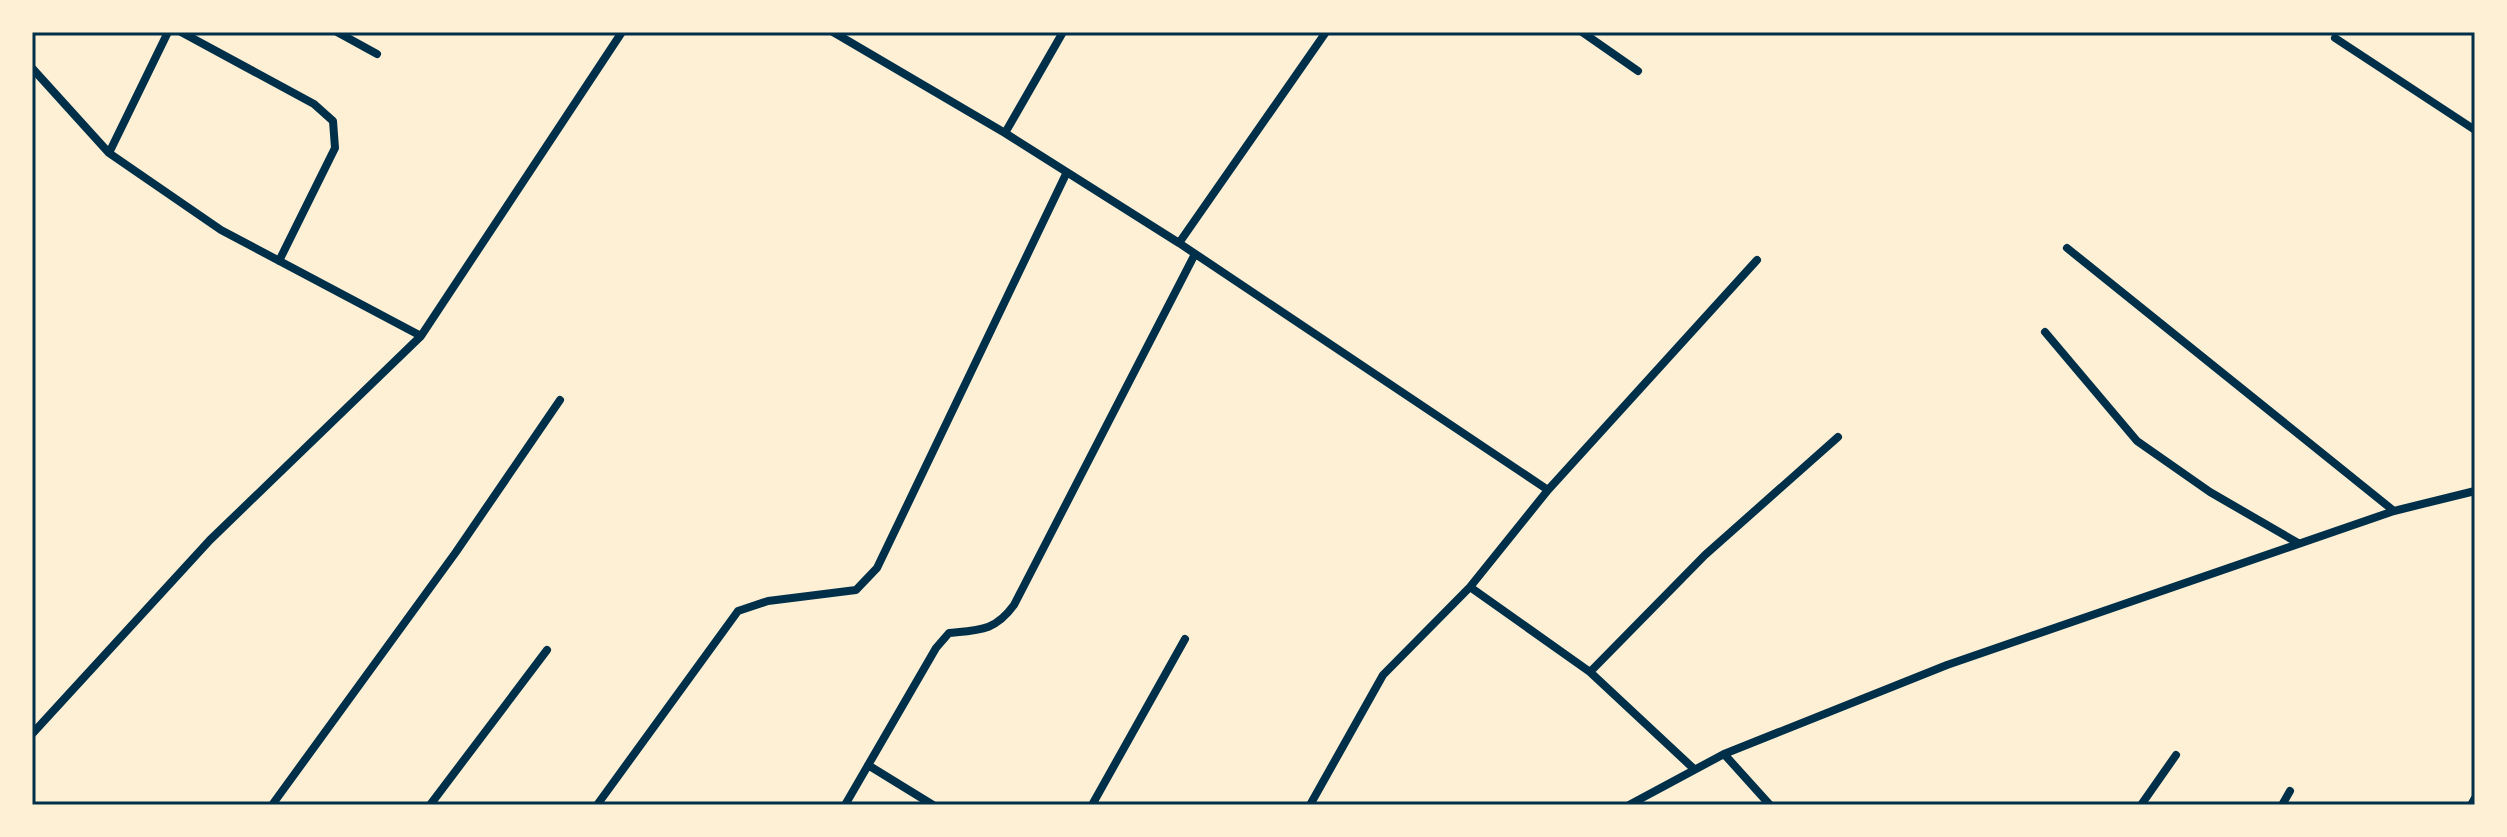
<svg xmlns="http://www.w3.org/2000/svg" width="2507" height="837" viewBox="0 0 2507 837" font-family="'Titillium Web',sans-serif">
  <rect width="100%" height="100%" fill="#fdf0d5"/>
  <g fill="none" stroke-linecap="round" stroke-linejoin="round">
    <!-- minor -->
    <path stroke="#003049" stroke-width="8" d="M181 32 314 104 333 121 335 148 279 261
      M337 32 377 54
      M833 32 1005 133 1179 243 1548 490
      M1582 32 1638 71
      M2335 38 2475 130
      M32 68 109 153 221 230 421 336
      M1005 133 1063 32
      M109 153 168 32
      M1179 243 1326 32
      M2067 248 2394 511
      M2045 332 2137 441 2210 492 2298 543
      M1470 587 1590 672 1694 769
      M1590 672 1705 555 1838 437
      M32 734 210 540 421 336 622 32
      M1724 754 1770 805
      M868 765 933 805
      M272 805 456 552 560 400
      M430 805 547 650
      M597 805 738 611 768 601 856 590 877 568 1066 174
      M845 805 936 648 949 633C980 630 995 631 1014 605L1195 254
      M1092 805 1185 639
      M1310 805 1383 675 1470 587 1548 490 1757 260
      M1629 805 1724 754 1947 665 2394 511 2475 491
      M2141 805 2176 755
      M2282 805 2290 791
      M2471 805 2475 798"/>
  </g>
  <!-- border -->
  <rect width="2507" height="837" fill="none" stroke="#fdf0d5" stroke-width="68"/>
  <rect x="34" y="34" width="2439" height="769" fill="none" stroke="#003049" stroke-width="3"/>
</svg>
